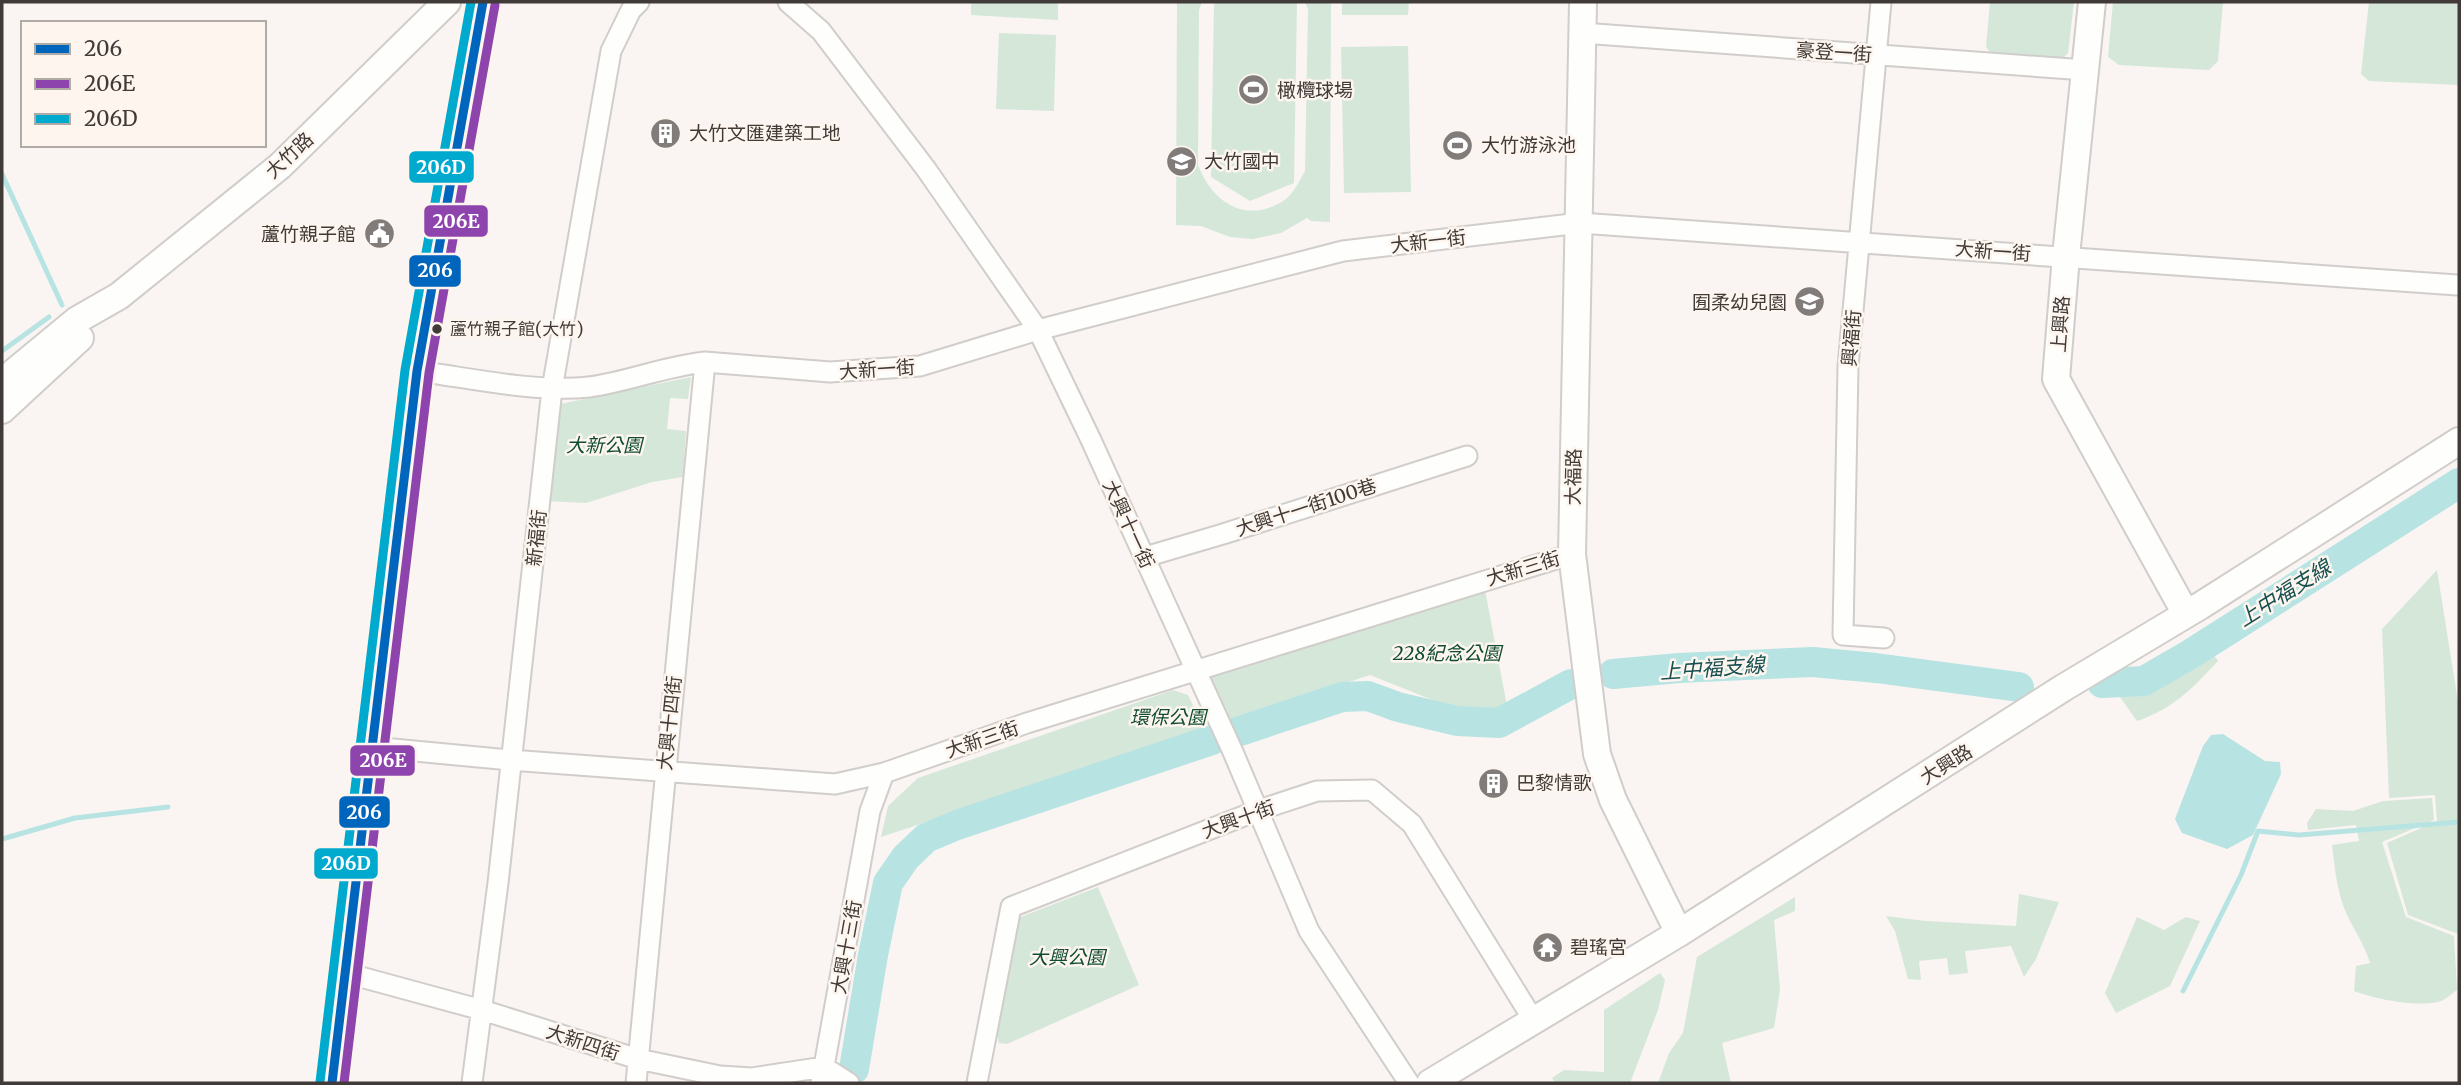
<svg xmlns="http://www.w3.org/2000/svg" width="2461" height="1085" viewBox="0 0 2461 1085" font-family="Merriweather,'Noto Sans TC',serif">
  <rect width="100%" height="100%" fill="#faf5f2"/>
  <!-- green -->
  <path fill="#d4e7d9" d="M971 2H1058V20L971 15Z
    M1177 2H1202L1199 10 1198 165C1212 201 1243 224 1282 202 1293 195 1299 182 1305 171L1308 9 1305 2H1331L1330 222 1311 221 1307 218 1281 233 1253 239 1230 237 1201 226 1176 225Z
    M1217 2H1297L1294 183 1250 201 1211 177 1214 4Z
    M1342 2H1409L1408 15H1342Z
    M1990 2H2074L2068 53 2061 60 1993 56 1986 47Z
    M2113 2H2223L2218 61 2209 70 2119 65 2108 57Z
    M2369 2H2459V85L2369 81 2361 74Z
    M999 33 1056 35 1054 111 996 109Z
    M1408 46 1411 192 1344 193 1341 47Z
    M691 377 688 399 670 398 667 429 686 431 683 477 652 482 586 503 546 501 560 404Z
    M2437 570 2459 708 2458 934 2408 915 2387 843 2437 821 2435 795 2389 798 2382 629Z
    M1485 590 1507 706 1488 713H1465L1370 675 1224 723 1208 692 1213 674Z
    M2203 639 2218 661C2193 688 2173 709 2137 721L2115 690Z
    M1173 690 1188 695 1205 730 881 837 888 806 918 778Z
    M2432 798 2434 820 2382 842 2406 917 2454 936 2457 990C2451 994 2444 1001 2438 1002 2415 1007 2375 999 2354 991L2356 966 2370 963C2365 946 2356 933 2348 917 2337 894 2335 870 2332 845L2359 841 2356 825 2308 830 2307 823 2316 809 2353 811 2383 801Z
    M1098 887 1139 985 1007 1044 999 1043 997 1035 1018 918Z
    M2019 894 2059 902 2036 959 2024 977 2011 946 1965 951 1968 973 1949 975 1947 958 1919 961 1921 980 1908 979 1895 931 1886 916 1926 921 2016 926Z
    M1795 897V911L1774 920 1780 990 1774 1028 1722 1043 1731 1083H1658L1669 1053 1683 1033 1697 957Z
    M2137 917 2164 930 2186 917 2200 921 2170 986 2116 1013 2105 993Z
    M1660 973 1665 980 1658 1010 1630 1083H1555L1552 1078 1564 1070 1604 1072V1010Z"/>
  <!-- water -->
  <path fill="#b7e4e3" d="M2223 734 2265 761 2280 762 2281 774 2253 835 2227 849 2182 833 2175 819 2203 746 2211 735Z"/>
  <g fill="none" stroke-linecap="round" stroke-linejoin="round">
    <!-- stream -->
    <path stroke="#b7e4e3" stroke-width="5" d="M2 174 62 305
      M2 351 49 317
      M2 839 75 818 168 807
      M2183 991 2241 875 2258 831 2299 835 2459 822"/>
    <!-- river -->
    <path stroke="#b7e4e3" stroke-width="30" d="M1613 674 1679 668 1813 662 1876 668 2019 687
      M2102 683 2144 681 2189 655 2459 483
      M1234 733 1342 697 1368 696 1398 707 1457 721 1499 723 1571 684
      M854 1069 873 955 888 883 906 857 926 838 957 825 1212 740"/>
    <defs>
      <path id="street" d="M788 2 821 31 926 169 1038 330 1091 440 1233 752 1309 931 1409 1083
        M1881 2 1848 366 1843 635 1884 638
        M1582 33 2085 70
        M417 371C470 378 536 393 589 387 628 382 665 366 705 362L830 372 920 366 1038 330 1343 251 1580 223 2457 285
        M1145 557 1223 534 1467 456
        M372 747 510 760 835 784 884 773 1027 723 1572 554
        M346 973 482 1010 638 1059 720 1076 752 1078 824 1067
        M824 1067 849 1083
        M472 1083 498 883 552 389 611 51 631 10 639 2
        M636 1083 705 362
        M821 1083 870 811 884 773
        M977 1083 1011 907 1259 810 1317 791 1372 790 1412 824 1534 1021"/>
      <path id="secondary" d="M1583 2 1572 554 1597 754 1613 800 1679 933
        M2092 2 2066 256 2056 379 2186 614
        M2 382 77 320 119 296 280 166 447 2
        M2 410 80 338
        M332 1083 417 371 477 29 483 2
        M1430 1083 1679 933 2063 688 2200 606 2459 441"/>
    </defs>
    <!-- street casing -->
    <use href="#street" stroke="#d1cdca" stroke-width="23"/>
    <!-- secondary casing -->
    <use href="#secondary" stroke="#d1cdca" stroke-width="30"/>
    <!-- street -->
    <use href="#street" stroke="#fefefd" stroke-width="19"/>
    <!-- secondary -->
    <use href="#secondary" stroke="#fefefd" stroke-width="26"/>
    <defs>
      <path id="bus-1" d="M332 1083 417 371 483 2"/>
      <path id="bus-2" d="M344 1083 429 373 495 5"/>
      <path id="bus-3" d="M320 1082 405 370 471 2"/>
    </defs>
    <!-- bus-1 casing -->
    <use href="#bus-1" stroke="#fdf5ee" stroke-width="14"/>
    <!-- bus-2 casing -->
    <use href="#bus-2" stroke="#fdf5ee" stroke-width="14"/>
    <!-- bus-3 casing -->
    <use href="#bus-3" stroke="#fdf5ee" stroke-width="14"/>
    <!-- bus-1 -->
    <use href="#bus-1" stroke="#0065bd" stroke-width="9"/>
    <!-- bus-2 -->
    <use href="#bus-2" stroke="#8e44ad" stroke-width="9"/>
    <!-- bus-3 -->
    <use href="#bus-3" stroke="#00a9ce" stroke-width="9"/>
  </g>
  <!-- icons -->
  <defs>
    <symbol id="stadium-disc" viewBox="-11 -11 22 22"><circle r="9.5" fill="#817c79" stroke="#fdf5ee"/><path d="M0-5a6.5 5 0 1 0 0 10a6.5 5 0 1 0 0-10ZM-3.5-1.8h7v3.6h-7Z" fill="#fff"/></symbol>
    <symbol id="building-disc" viewBox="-11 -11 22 22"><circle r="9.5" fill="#817c79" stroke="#fdf5ee"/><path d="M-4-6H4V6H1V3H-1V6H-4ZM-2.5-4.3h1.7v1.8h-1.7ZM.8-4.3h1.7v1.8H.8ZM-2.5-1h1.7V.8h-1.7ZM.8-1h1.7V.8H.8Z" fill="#fff"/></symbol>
    <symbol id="school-disc" viewBox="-11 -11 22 22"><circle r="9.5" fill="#817c79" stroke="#fdf5ee"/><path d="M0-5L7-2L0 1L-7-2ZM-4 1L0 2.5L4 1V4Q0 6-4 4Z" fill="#fff"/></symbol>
    <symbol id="civic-disc" viewBox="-11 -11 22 22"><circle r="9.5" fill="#817c79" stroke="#fdf5ee"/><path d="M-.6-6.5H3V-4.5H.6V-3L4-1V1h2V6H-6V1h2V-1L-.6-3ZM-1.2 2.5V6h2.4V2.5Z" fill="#fff"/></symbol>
    <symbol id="temple-disc" viewBox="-11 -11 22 22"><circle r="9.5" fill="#817c79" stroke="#fdf5ee"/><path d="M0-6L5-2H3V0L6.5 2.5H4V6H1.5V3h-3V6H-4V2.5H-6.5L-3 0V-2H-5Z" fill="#fff"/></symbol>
  </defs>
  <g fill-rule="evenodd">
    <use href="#stadium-disc" x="1236" y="72" width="35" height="35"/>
    <use href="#building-disc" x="648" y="116" width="35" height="35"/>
    <use href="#stadium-disc" x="1440" y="128" width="35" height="35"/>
    <use href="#school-disc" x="1164" y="144" width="35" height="35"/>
    <use href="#civic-disc" x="362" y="216" width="35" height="35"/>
    <use href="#school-disc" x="1792" y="284" width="35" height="35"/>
    <use href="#building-disc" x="1476" y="766" width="35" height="35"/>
    <use href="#temple-disc" x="1530" y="930" width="35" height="35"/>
  </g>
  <!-- markers -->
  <circle fill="#403b38" stroke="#fdf5ee" stroke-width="2.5" cx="437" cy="329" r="6"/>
  <g text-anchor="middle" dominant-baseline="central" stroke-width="5" stroke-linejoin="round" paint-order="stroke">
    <!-- bus labels -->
    <g font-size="17" fill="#403b38" stroke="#fdf5ee" text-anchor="start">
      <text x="450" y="329">蘆竹親子館(大竹)</text>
    </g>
    <!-- street labels -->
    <g font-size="19" fill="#403b38" stroke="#fdf5ee">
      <text transform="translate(1834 52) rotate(4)">豪登一街</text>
      <text transform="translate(289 155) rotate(-43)">大竹路</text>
      <text transform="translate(1428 241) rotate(-7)">大新一街</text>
      <text transform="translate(1993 251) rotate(4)">大新一街</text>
      <text transform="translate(2060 324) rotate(-86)">上興路</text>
      <text transform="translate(1851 338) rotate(-85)">興福街</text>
      <text transform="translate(877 369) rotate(-4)">大新一街</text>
      <text transform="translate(1573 477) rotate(-89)">大福路</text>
      <text transform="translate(1306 507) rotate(-18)">大興十一街100巷</text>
      <text transform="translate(1129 524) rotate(65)">大興十一街</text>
      <text transform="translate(536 538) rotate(-84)">新福街</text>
      <text transform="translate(1523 568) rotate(-17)">大新三街</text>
      <text transform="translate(669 723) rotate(-84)">大興十四街</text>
      <text transform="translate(982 739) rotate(-19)">大新三街</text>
      <text transform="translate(1946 764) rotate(-32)">大興路</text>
      <text transform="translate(1238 819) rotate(-20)">大興十街</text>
      <text transform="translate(846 947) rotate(-80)">大興十三街</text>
      <text transform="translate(583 1042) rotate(18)">大新四街</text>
    </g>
    <!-- poi labels -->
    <g font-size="19" fill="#403b38" stroke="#fdf5ee" text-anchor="start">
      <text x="1277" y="90">橄欖球場</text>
      <text x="689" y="133">大竹文匯建築工地</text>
      <text x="1481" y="145">大竹游泳池</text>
      <text x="1204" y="161">大竹國中</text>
      <text x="356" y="234" text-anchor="end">蘆竹親子館</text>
      <text x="1787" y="302" text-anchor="end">囿柔幼兒園</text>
      <text x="1516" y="783">巴黎情歌</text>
      <text x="1570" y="947">碧瑤宮</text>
    </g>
    <!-- park labels -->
    <g font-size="19" font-style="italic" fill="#0f4c31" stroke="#fdf5ee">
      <text x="604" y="445">大新公園</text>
      <text x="1447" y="653">228紀念公園</text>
      <text x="1168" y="717">環保公園</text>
      <text x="1067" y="957">大興公園</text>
    </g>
    <!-- water labels -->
    <g font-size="21" font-style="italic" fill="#165051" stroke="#fdf5ee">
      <text transform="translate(2284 593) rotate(-32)">上中福支線</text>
      <text transform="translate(1712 668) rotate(-4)">上中福支線</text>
    </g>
  </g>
  <g stroke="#fdf5ee" stroke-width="2.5">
    <rect x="408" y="150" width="67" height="34" rx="7" fill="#00a9ce"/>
    <rect x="423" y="204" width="66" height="34" rx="7" fill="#8e44ad"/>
    <rect x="408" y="254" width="54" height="34" rx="7" fill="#0065bd"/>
    <rect x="349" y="744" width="67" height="33" rx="7" fill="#8e44ad"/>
    <rect x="338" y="795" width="53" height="34" rx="7" fill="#0065bd"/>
    <rect x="313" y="847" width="66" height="33" rx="7" fill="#00a9ce"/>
  </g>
  <g font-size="19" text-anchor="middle" font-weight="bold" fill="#fff">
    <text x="441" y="174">206D</text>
    <text x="456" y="228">206E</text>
    <text x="435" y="277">206</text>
    <text x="383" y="767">206E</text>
    <text x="364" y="819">206</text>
    <text x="346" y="870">206D</text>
  </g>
  <!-- border -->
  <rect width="2461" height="1085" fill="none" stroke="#403b38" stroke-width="7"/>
  <!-- legend -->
  <rect x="21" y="21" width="245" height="126" fill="#fdf5ee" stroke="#b1aba5" stroke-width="2"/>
  <rect x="35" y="44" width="35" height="10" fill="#0065bd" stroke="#b1aba5" stroke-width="2"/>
  <text x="84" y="56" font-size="21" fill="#403b38">206</text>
  <rect x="35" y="79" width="35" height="10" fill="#8e44ad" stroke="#b1aba5" stroke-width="2"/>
  <text x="84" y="91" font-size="21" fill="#403b38">206E</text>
  <rect x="35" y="114" width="35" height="10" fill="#00a9ce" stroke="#b1aba5" stroke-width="2"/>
  <text x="84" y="126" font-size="21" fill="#403b38">206D</text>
</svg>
